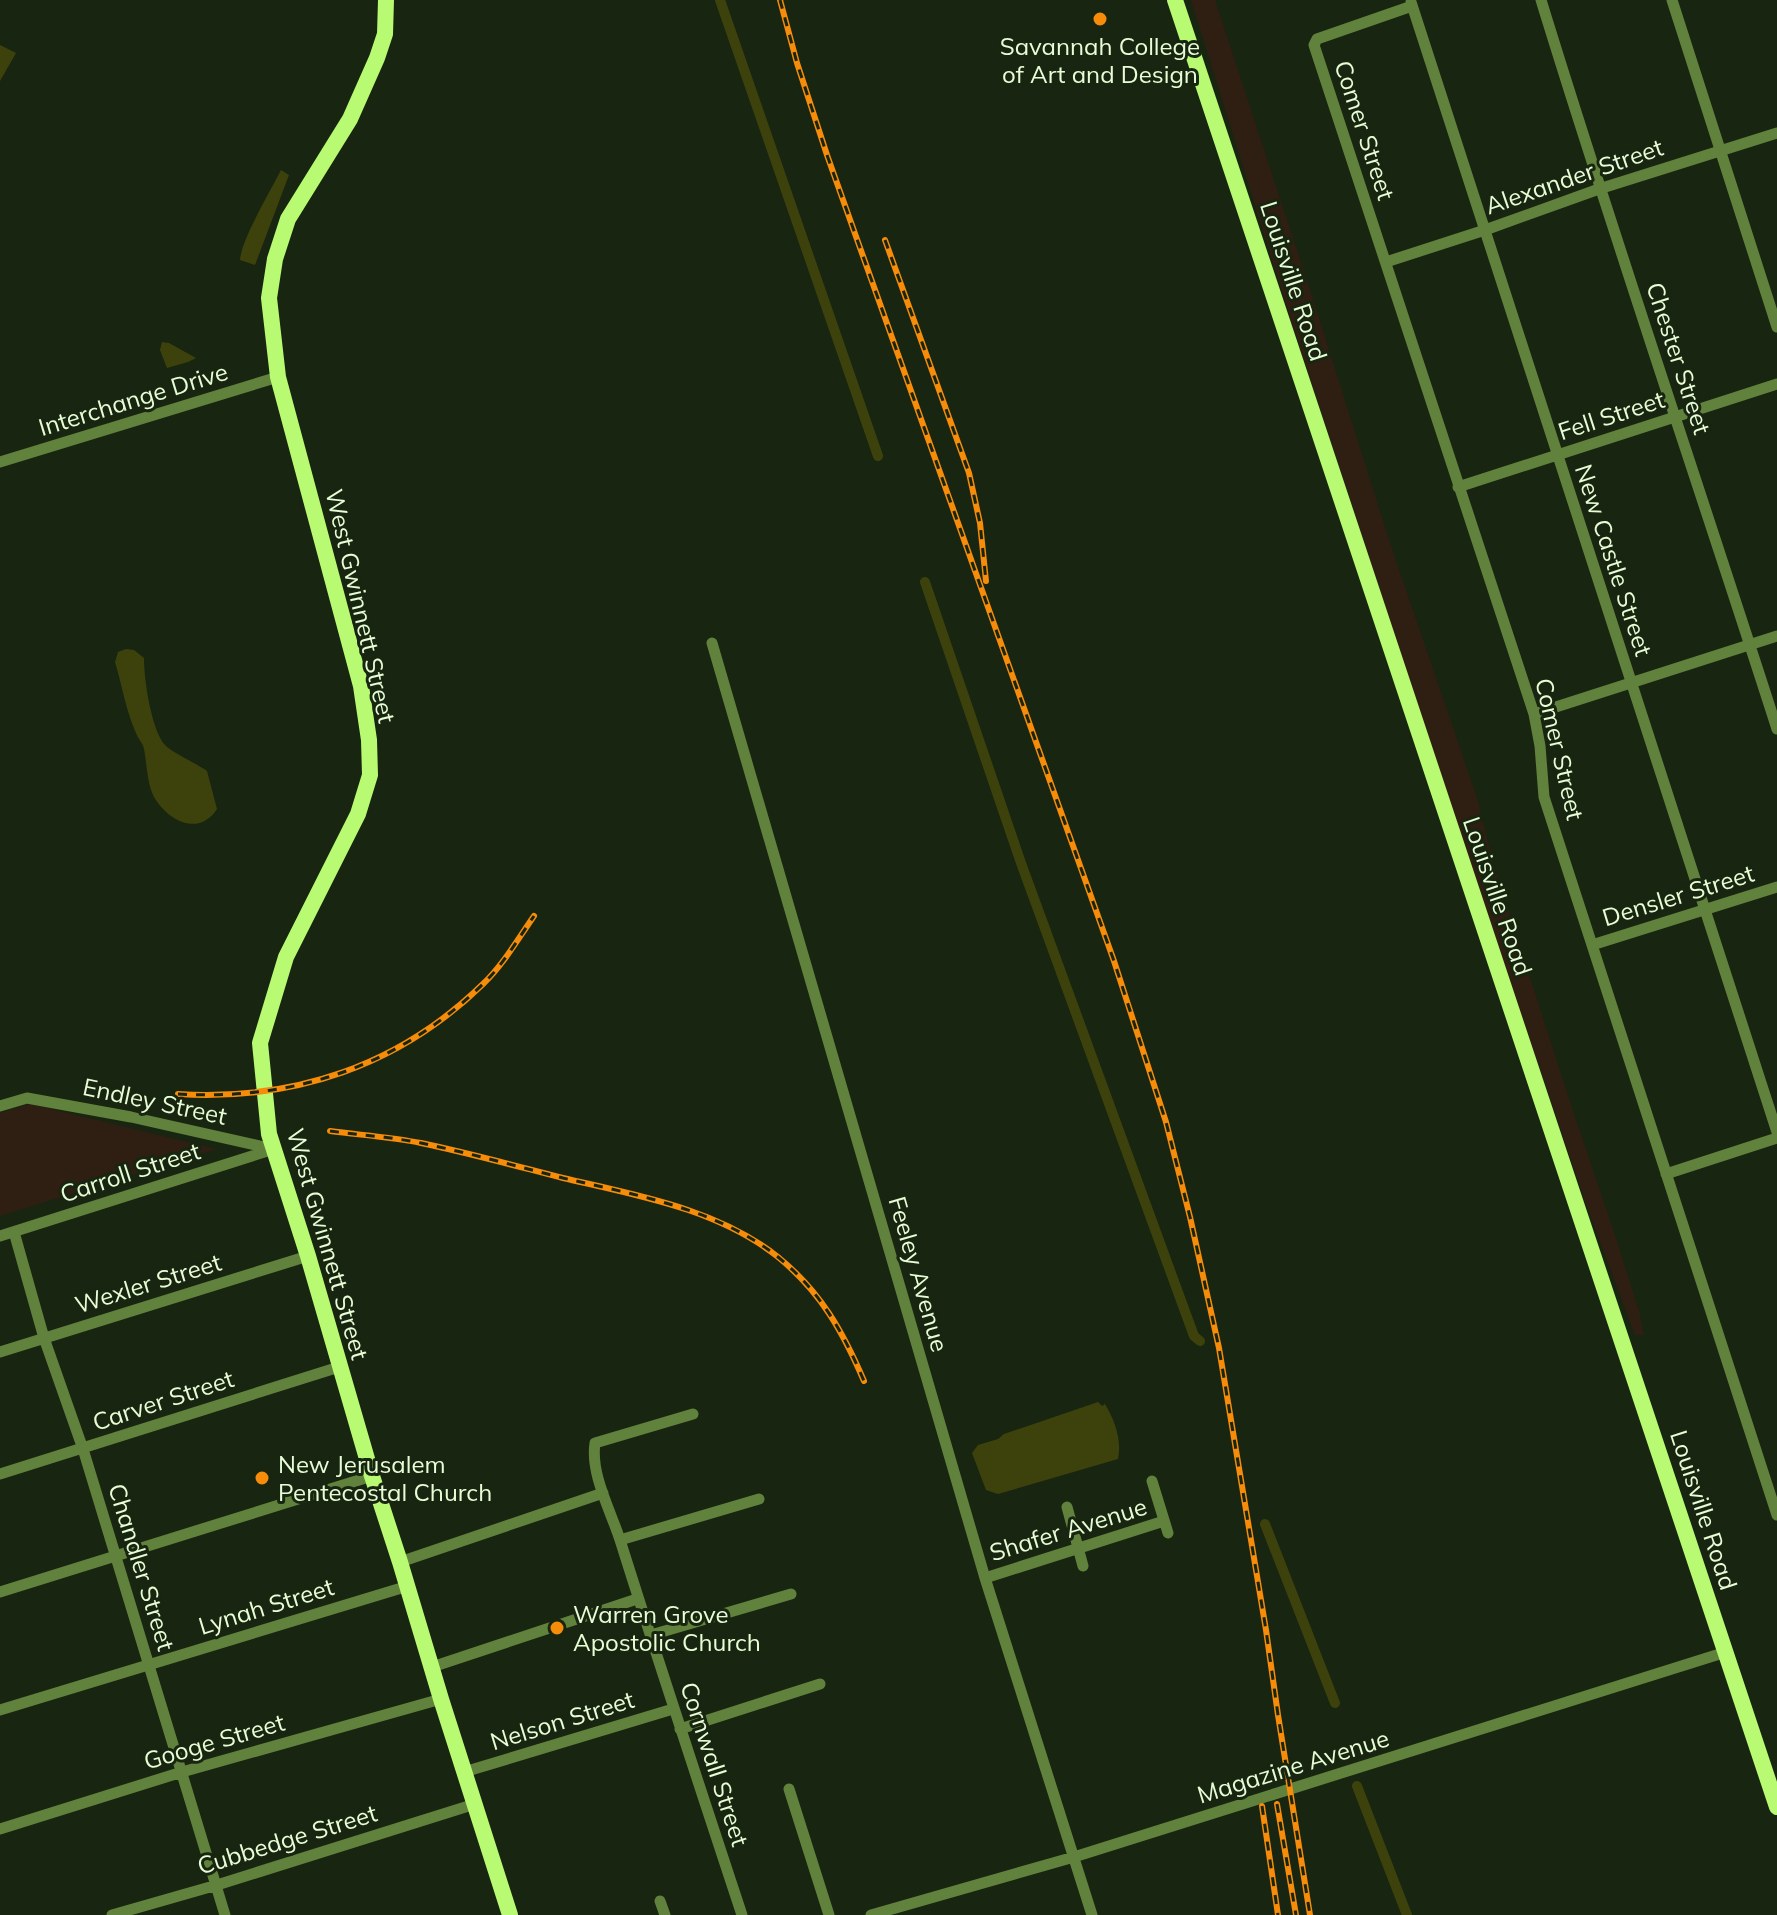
<svg xmlns="http://www.w3.org/2000/svg" width="1777" height="1915" viewBox="0 0 1777 1915" font-family="Mulish,sans-serif">
  <rect width="100%" height="100%" fill="#182510"/>
  <!-- green -->
  <path fill="#2f1f13" d="M1191 0H1215L1314 302 1390 543 1477 798 1493 862 1572 1108 1612 1226 1639 1311 1644 1335H1635L1586 1204 1473 872 1288 311Z
    M30 1104 217 1149 0 1216V1113Z"/>
  <!-- water -->
  <path fill="#3d420c" d="M0 45 16 53 0 81Z
    M281 170 289 175 255 265 240 260C241 240 271 190 281 170Z
    M162 342 169 343 196 358 188 362 167 368 160 350Z
    M126 649 134 650 144 658C144 680 151 727 164 744 172 753 196 763 207 771L217 809C199 837 168 821 154 797 147 783 147 765 144 749 143 743 138 739 136 733 126 711 122 685 115 662L118 652Z
    M1098 1402 1102 1406 1105 1404C1115 1421 1122 1440 1118 1459L998 1494 986 1490 972 1453 978 1445 998 1439 1004 1434Z"/>
  <g fill="none" stroke-linecap="round" stroke-linejoin="round">
    <!-- canal -->
    <path stroke="#3d420c" stroke-width="10" d="M720 0 878 456
      M925 582 1021 863 1194 1336 1200 1341
      M1265 1524 1335 1703
      M1357 1786 1407 1915"/>
    <!-- minor -->
    <path stroke="#60823d" stroke-width="11" d="M1541 0C1616 244 1699 486 1777 729
      M1672 0 1777 327
      M1411 2 1777 1132
      M1412 6 1317 39 1314 45 1534 714 1540 746 1544 797 1777 1515
      M1386 262 1485 230 1599 189 1777 133
      M0 462 278 377
      M1458 487 1777 384
      M712 643 985 1578 1092 1915
      M1534 714 1777 636
      M1592 945 1777 887
      M0 1106 27 1098 131 1117 273 1149
      M1666 1174 1777 1138
      M14 1232 44 1338 83 1449 225 1915
      M0 1236 274 1149
      M0 1352 308 1256
      M693 1414 595 1443C590 1475 612 1513 621 1543 660 1667 701 1791 742 1915
      M0 1474 339 1367
      M1152 1481 1168 1533
      M1067 1507 1083 1566
      M620 1540 759 1499
      M400 1562 603 1493
      M985 1578 1164 1521
      M0 1592 372 1476
      M651 1635 791 1594
      M432 1667 637 1599
      M0 1710 408 1586
      M680 1729 820 1684
      M464 1772 673 1709
      M789 1789 829 1915
      M0 1829 182 1772 441 1699
      M660 1901 665 1915
      M112 1915 217 1885 475 1804
      M871 1915 1074 1857 1726 1652"/>
    <!-- secondary -->
    <path stroke="#b8fa71" stroke-width="16" d="M386 0 385 34 377 58 350 119 288 219 275 259 269 298 278 377 361 686 369 740 370 775 358 814 286 957 260 1043 269 1134 308 1256 372 1476 400 1562 441 1699 510 1915
      M1175 0 1777 1807"/>
    <defs>
      <path id="rail" d="M780 0 797 63 827 155 1114 961 1166 1122 1190 1217 1219 1348 1266 1630 1278 1715 1310 1915
        M885 240 969 473 980 523 986 581
        M178 1094C294 1101 399 1066 483 984 503 965 518 939 534 916
        M330 1131C360 1135 391 1137 421 1143 469 1153 516 1166 563 1178 636 1195 718 1209 778 1257 821 1292 843 1332 864 1381
        M1277 1804 1296 1915
        M1262 1806 1278 1915"/>
    </defs>
    <!-- rail casing -->
    <use href="#rail" stroke="#f68c0a" stroke-width="6"/>
    <!-- rail -->
    <use href="#rail" stroke="#182510" stroke-width="3" stroke-dasharray="9" stroke-linecap="butt"/>
  </g>
  <!-- markers -->
  <g fill="#f68c0a" stroke="#182510" stroke-width="3">
    <circle cx="1100" cy="19" r="8"/>
    <circle cx="262" cy="1478" r="8"/>
    <circle cx="557" cy="1628" r="8"/>
  </g>
  <g text-anchor="middle" dominant-baseline="central" stroke-width="6" stroke-linejoin="round" paint-order="stroke">
    <!-- poi labels -->
    <g font-size="24" fill="#e7fdd6" stroke="#182510" text-anchor="start">
      <text x="1100" y="46" text-anchor="middle">Savannah College<tspan x="1100" dy="28">of Art and Design</tspan></text>
      <text x="278" y="1464">New Jerusalem<tspan x="278" dy="28">Pentecostal Church</tspan></text>
      <text x="573" y="1614">Warren Grove<tspan x="573" dy="28">Apostolic Church</tspan></text>
    </g>
    <!-- street labels -->
    <g font-size="24" fill="#e7fdd6" stroke="#182510">
      <text transform="translate(1365 130) rotate(72)">Comer Street</text>
      <text transform="translate(1574 176) rotate(-19)">Alexander Street</text>
      <text transform="translate(1294 281) rotate(72)">Louisville Road</text>
      <text transform="translate(1679 358) rotate(72)">Chester Street</text>
      <text transform="translate(133 399) rotate(-17)">Interchange Drive</text>
      <text transform="translate(1611 415) rotate(-18)">Fell Street</text>
      <text transform="translate(1614 560) rotate(72)">New Castle Street</text>
      <text transform="translate(361 606) rotate(77)">West Gwinnett Street</text>
      <text transform="translate(1560 749) rotate(77)">Comer Street</text>
      <text transform="translate(1678 895) rotate(-17)">Densler Street</text>
      <text transform="translate(1498 896) rotate(71)">Louisville Road</text>
      <text transform="translate(155 1101) rotate(12)">Endley Street</text>
      <text transform="translate(130 1172) rotate(-18)">Carroll Street</text>
      <text transform="translate(328 1244) rotate(74)">West Gwinnett Street</text>
      <text transform="translate(919 1274) rotate(74)">Feeley Avenue</text>
      <text transform="translate(148 1283) rotate(-17)">Wexler Street</text>
      <text transform="translate(163 1400) rotate(-18)">Carver Street</text>
      <text transform="translate(1704 1510) rotate(72)">Louisville Road</text>
      <text transform="translate(1068 1529) rotate(-17)">Shafer Avenue</text>
      <text transform="translate(142 1567) rotate(73)">Chandler Street</text>
      <text transform="translate(266 1606) rotate(-17)">Lynah Street</text>
      <text transform="translate(562 1720) rotate(-17)">Nelson Street</text>
      <text transform="translate(214 1741) rotate(-16)">Googe Street</text>
      <text transform="translate(715 1764) rotate(72)">Cornwall Street</text>
      <text transform="translate(1293 1766) rotate(-17)">Magazine Avenue</text>
      <text transform="translate(287 1839) rotate(-17)">Cubbedge Street</text>
    </g>
  </g>
</svg>
